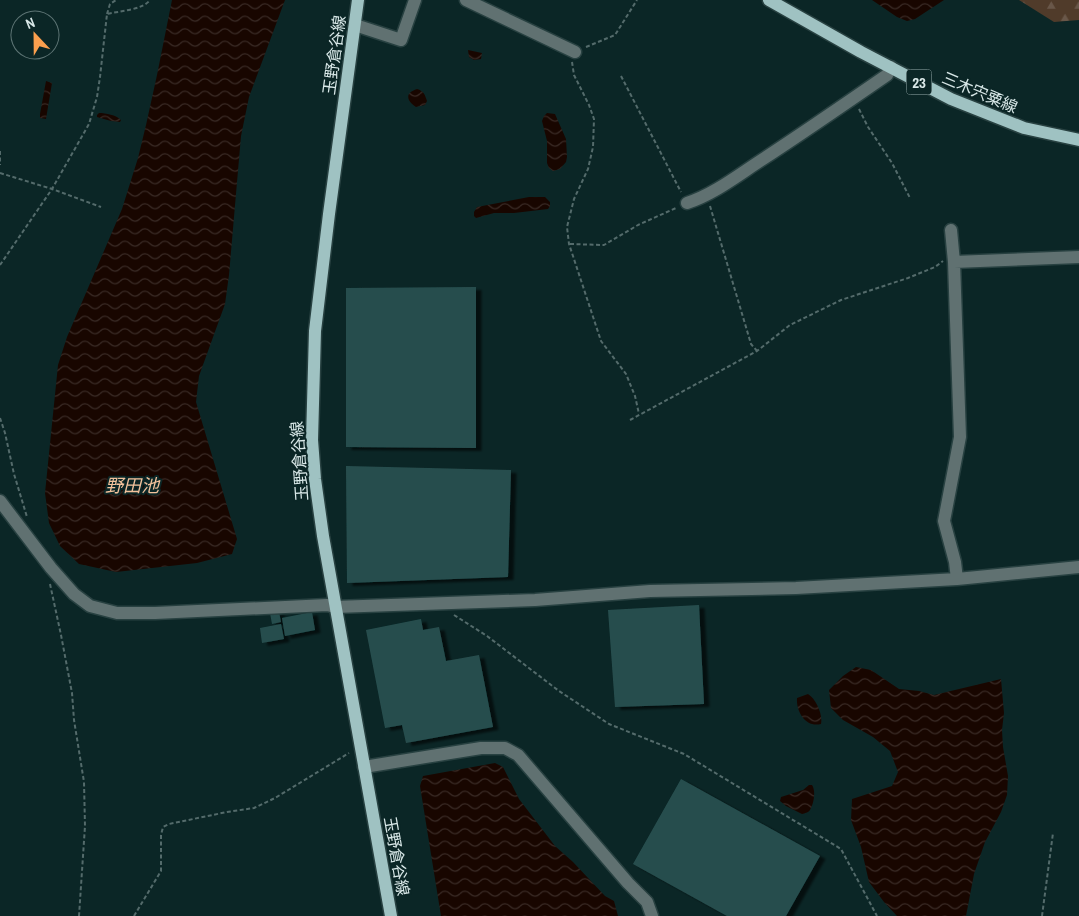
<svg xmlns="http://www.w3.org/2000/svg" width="1079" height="916" viewBox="0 0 1079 916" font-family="'Archivo Narrow','Noto Sans JP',sans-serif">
  <defs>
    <pattern id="forest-firs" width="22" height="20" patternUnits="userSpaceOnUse" patternTransform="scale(1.25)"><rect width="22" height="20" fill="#503b2a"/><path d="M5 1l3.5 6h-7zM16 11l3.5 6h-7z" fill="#695749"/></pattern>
    <pattern id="water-waves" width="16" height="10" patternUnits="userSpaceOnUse" patternTransform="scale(1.25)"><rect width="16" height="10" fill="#180600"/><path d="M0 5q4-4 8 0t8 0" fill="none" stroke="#392a25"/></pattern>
    <filter id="shadow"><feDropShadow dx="5.5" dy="3" stdDeviation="1" flood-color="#0009"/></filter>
  </defs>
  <rect width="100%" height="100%" fill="#0b2626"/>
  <!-- forest -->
  <path fill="url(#forest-firs)" d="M1019 0H1079V20L1054 22Z"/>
  <!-- water -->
  <path fill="url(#water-waves)" d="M172 0H285L249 97 241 136 229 275 225 304 199 376 196 402 237 539 232 554 197 563 116 572 79 564 60 546 49 523 45 493 58 365 67 337 122 209 138 158 146 125 157 75Z
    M872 0H944L915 19 907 21 897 17Z
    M468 50 482 53 481 59 474 60 469 57Z
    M46 81 52 83 46 119 40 118V114Z
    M417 89C424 91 425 95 427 101L425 105 416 107C406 100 405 93 417 89Z
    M99 113C106 113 116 115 121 120L120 122 111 121 97 117V115Z
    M547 113 555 114 566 139 567 157 566 162 560 169 553 171 549 168 547 163V141L542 121 544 116Z
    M529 197H545L550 202V206L548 209 514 213H494L476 218 474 216V212L477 207Z
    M856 667 871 670 899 689 919 691 934 695 1001 679 1004 713 1002 730 1003 747 1008 776 1007 795 1001 812 985 842 974 874 966 916H897L884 902 869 882 861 847 851 820 852 799 892 786 898 772 890 751 873 737 843 720 831 708 829 690 843 676Z
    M808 694C816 699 823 714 821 724 806 728 796 712 797 698Z
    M495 763 503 767 519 799 555 846 573 862 605 896 614 901 618 916H441L420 786 423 776Z
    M809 785H812C816 791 814 803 810 810 808 813 805 813 802 814L786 806 780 801 781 797 803 790Z"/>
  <!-- building -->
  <path fill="#274e4e" filter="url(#shadow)" d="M476 287V448L346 447V288Z
    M346 466 511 470 508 577 347 583Z
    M699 605 704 704 615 707 608 610Z
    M279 612 281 622 272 624 270 613Z
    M312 612 315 630 285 636 282 618Z
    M421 619 423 630 439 627 446 661 479 655 493 727 406 743 402 725 385 728 366 630Z
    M281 624 284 639 262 643 260 628Z
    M681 779 820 856 786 916H727L633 864Z"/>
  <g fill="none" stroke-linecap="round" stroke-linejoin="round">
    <defs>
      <path id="minor" d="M466 0 575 52
        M355 25 401 40 415 0
        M687 203C714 194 737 176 760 161 803 133 845 104 887 75L891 67
        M951 230 954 262 960 437 944 521 955 562 957 579
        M954 262 1079 257
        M0 501 51 568 74 594 90 606 117 613H155L327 605 335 607 535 600 650 591 796 588 957 579 1079 567
        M364 767 481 748H505L518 755 628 883 647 902 652 916"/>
      <path id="major" d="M358 0 329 214 315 331 312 440 315 479 323 536 391 916
        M769 0 861 52 951 99 1024 128 1079 140"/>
    </defs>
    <!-- minor casing -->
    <use href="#minor" stroke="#284141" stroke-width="15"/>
    <!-- major casing -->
    <use href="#major" stroke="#284141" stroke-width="15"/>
    <!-- path -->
    <path stroke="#546b6b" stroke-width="2" stroke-dasharray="4 2.5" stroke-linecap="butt" d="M107 14 110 4 116 0
      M586 47 615 35 637 0
      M572 62 574 75 589 105 594 119 593 147 588 169 574 199 567 227 569 244 601 341 626 374 635 396 639 414
      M621 76 681 192
      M859 109 868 127 892 163 910 198
      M0 151V165
      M0 173 52 189 101 207
      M710 206 751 344 757 351
      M570 244 604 245 638 225 676 208
      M0 265 52 189 89 124 97 97 100 77 107 14C119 11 143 10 150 0
      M0 418 5 433 14 474 27 517
      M630 420 757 351 790 325 841 300 908 278 935 267 943 261
      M50 584 61 635 72 693 74 720 84 782 85 826 79 916
      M454 615 487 636 559 691 609 724 684 754 841 849 877 916
      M134 916 161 871V835L163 827 169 824 227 812 254 808 275 798 349 753
      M1042 916 1053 833"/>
    <!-- minor -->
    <use href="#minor" stroke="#607171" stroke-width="12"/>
    <!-- major -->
    <use href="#major" stroke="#9fc2c2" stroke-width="12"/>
  </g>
  <g text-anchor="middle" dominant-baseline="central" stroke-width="4" stroke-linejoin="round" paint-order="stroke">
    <!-- shield labels -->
    <rect fill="#0b2626" stroke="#9baeae" stroke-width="1" x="906.5" y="69.5" width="25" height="25" rx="4"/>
    <g font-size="15" font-weight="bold" fill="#d9e8e8">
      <text x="919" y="82">23</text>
    </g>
    <!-- street labels -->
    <g font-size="16" fill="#d9e8e8" stroke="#0b2626">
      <text transform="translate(334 55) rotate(-82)">玉野倉谷線</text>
      <text transform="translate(980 92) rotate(23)">三木宍粟線</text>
      <text transform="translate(299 461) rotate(-94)">玉野倉谷線</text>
      <text transform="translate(397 856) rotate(80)">玉野倉谷線</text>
    </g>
    <!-- water labels -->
    <g font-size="18" font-style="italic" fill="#f2c29c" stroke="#0b2626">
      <text x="132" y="485">野田池</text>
    </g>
  </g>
  <!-- north arrow -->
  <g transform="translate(35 35) rotate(338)"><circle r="24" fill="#0b2626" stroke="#5d7474"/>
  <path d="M0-4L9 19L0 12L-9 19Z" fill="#fa9f4e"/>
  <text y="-8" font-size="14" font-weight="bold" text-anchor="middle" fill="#d9e8e8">N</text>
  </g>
</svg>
